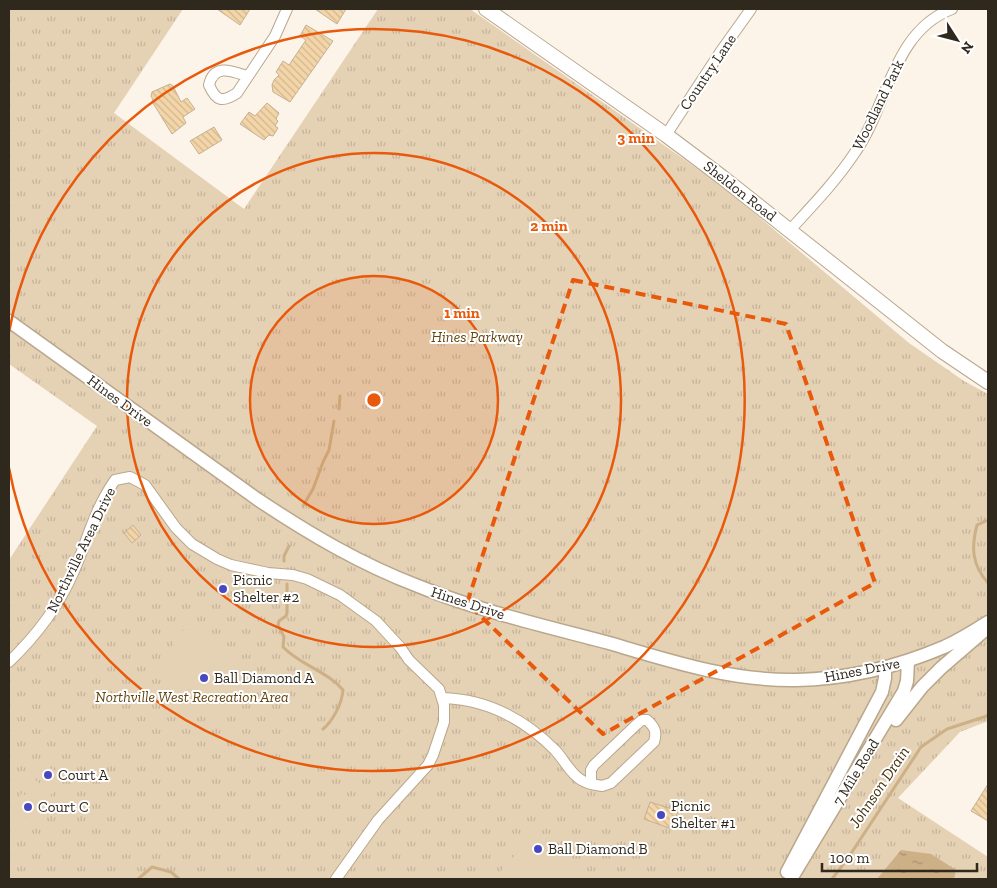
<svg xmlns="http://www.w3.org/2000/svg" width="997" height="888" viewBox="0 0 997 888" font-family="'Zilla Slab',serif">
  <defs>
    <pattern id="park-tufts" width="24" height="20" patternUnits="userSpaceOnUse" patternTransform="scale(1.25)"><rect width="24" height="20" fill="#e5d1b4"/><path d="M3 7l-1-3M5 7V3M7 7l1-3M15 17l-1-3M17 17v-4M19 17l1-3" fill="none" stroke="#c5b39a"/></pattern>
    <pattern id="water-ripples" width="26" height="14" patternUnits="userSpaceOnUse" patternTransform="scale(1.25)"><rect width="26" height="14" fill="#cdb085"/><path d="M2 4q2-2 4 0t4 0M15 11q2-2 4 0t4 0" fill="none" stroke="#a78f6c"/></pattern>
    <pattern id="building-back-hatch" width="6" height="6" patternUnits="userSpaceOnUse" patternTransform="scale(1.25)"><rect width="6" height="6" fill="#f3d5a8"/><path d="M-1 5l2 2M0 0l6 6M5-1l2 2" fill="none" stroke="#d1b790"/></pattern>
  </defs>
  <rect width="100%" height="100%" fill="#fcf4e9"/>
  <!-- park -->
  <path fill="url(#park-tufts)" d="M9 9H183L114 113 244 209 378 9H470L722 186 909 343 964 381 988 394V721L960 732 898 798 988 857V879H9V560L97 426 9 364Z"/>
  <!-- pitch -->
  <path fill="#e5d1b4" d="M189 628 248 672 229 703 212 713 191 716 173 712 156 703 177 633Z
    M42 762 63 776 54 789 33 775Z
    M32 778 53 792 44 805 23 791Z
    M22 793 43 807 34 821 13 807Z
    M12 809 33 823 24 836 9 826V813Z
    M536 831C551 842 570 859 570 879H494Z"/>
  <!-- water -->
  <path fill="url(#water-ripples)" d="M901 850 931 854 956 870 954 879H877Z"/>
  <g fill="none" stroke-linecap="round" stroke-linejoin="round">
    <!-- stream -->
    <path stroke="#cdb085" stroke-width="3" d="M339 409 340 396
      M303 506 313 489 323 462 329 450 334 421
      M988 520 977 525C971 548 972 565 988 583
      M284 561V556L289 546
      M287 584V613L286 616 279 621 278 625 284 637 283 647C300 665 327 671 343 690 342 703 333 721 323 729
      M138 879 152 867 171 872 179 879
      M832 879 848 858 921 747 947 729 987 716 988 714"/>
  </g>
  <!-- building -->
  <path fill="url(#building-back-hatch)" stroke="#c4b196" d="M217 9H250L240 25Z
    M315 9H346L337 24Z
    M306 25 333 41 290 102 273 92 272 85 274 80 279 75 276 72 283 61 289 65 306 40 300 36Z
    M170 84 173 86 181 102 187 98 195 109 183 117 186 123 172 134 153 103V100L151 96 152 92Z
    M267 103 279 113 276 119 278 121 275 126 278 128 273 136 269 135 264 140 240 124 249 112 255 116Z
    M214 127 222 140 199 154 190 141Z
    M133 525 141 535 132 543 124 533Z
    M988 784V821L971 811Z
    M650 802 678 811 672 829 644 819Z"/>
  <g fill="none" stroke-linecap="round" stroke-linejoin="round">
    <defs>
      <path id="minor" d="M247 76C232 71 214 63 209 85 216 101 222 103 237 93L275 36 287 9
        M666 135 721 51 751 9
        M790 230C813 205 837 180 856 151 888 105 893 31 952 9
        M9 662C36 636 59 606 74 571 88 539 94 510 115 480L130 477 145 485 176 528 192 544 217 559 231 565 268 573 293 575 307 579 340 595 376 621 400 647 409 660 439 689 444 705V722L433 755 428 765 378 820 336 879
        M442 698C486 699 524 719 555 750 567 763 573 780 591 784
        M642 720H647C655 727 657 732 654 742L611 783 602 786 591 784V770L594 765 636 725Z"/>
      <path id="tertiary" d="M9 321 257 499C308 533 360 564 418 586 479 611 545 626 609 643 670 661 731 681 796 680 847 679 897 667 944 647 959 640 974 631 988 622
        M896 720 922 687 941 668 985 630
        M787 872 882 692 885 678V668
        M791 879 904 691 907 681 908 661"/>
      <path id="secondary" d="M486 9 666 135 722 177 942 351 988 382"/>
    </defs>
    <!-- minor casing -->
    <use href="#minor" stroke="#b9a78c" stroke-width="12"/>
    <!-- tertiary casing -->
    <use href="#tertiary" stroke="#b9a78c" stroke-width="15"/>
    <!-- secondary casing -->
    <use href="#secondary" stroke="#b9a78c" stroke-width="16"/>
    <!-- minor -->
    <use href="#minor" stroke="#fff" stroke-width="10"/>
    <!-- tertiary -->
    <use href="#tertiary" stroke="#fff" stroke-width="12"/>
    <!-- secondary -->
    <use href="#secondary" stroke="#fff" stroke-width="14"/>
  </g>
  <!-- marked area -->
  <path fill="none" stroke="#e8590c" stroke-width="4" stroke-dasharray="10 6" stroke-linejoin="round" d="M573 280 786 324 875 583 603 734 467 603Z"/>
  <!-- distance rings -->
  <circle cx="374" cy="400" r="124" fill="#e8590c" fill-opacity=".12"/>
  <g fill="none" stroke="#e8590c" stroke-width="2.5">
    <circle cx="374" cy="400" r="124"/>
    <circle cx="374" cy="400" r="247"/>
    <path d="M9 332A371 371 0 1 1 9 468"/>
  </g>
  <!-- markers -->
  <g fill="#4849be" stroke="#fff" stroke-width="2">
    <circle cx="223" cy="589" r="5"/>
    <circle cx="204" cy="678" r="5"/>
    <circle cx="48" cy="775" r="5"/>
    <circle cx="28" cy="807" r="5"/>
    <circle cx="661" cy="815" r="5"/>
    <circle cx="538" cy="849" r="5"/>
  </g>
  <g text-anchor="middle" dominant-baseline="central" stroke-width="4" stroke-linejoin="round" paint-order="stroke">
    <!-- street labels -->
    <g font-size="15" fill="#2f281d" stroke="#fff">
      <text transform="translate(708 72) rotate(-56)">Country Lane</text>
      <text transform="translate(878 105) rotate(-64)">Woodland Park</text>
      <text transform="translate(740 191) rotate(38)">Sheldon Road</text>
      <text transform="translate(120 401) rotate(36)">Hines Drive</text>
      <text transform="translate(81 550) rotate(-64)">Northville Area Drive</text>
      <text transform="translate(468 603) rotate(18)">Hines Drive</text>
      <text transform="translate(862 670) rotate(-11)">Hines Drive</text>
      <text transform="translate(856 772) rotate(-59)">7 Mile Road</text>
    </g>
    <!-- park labels -->
    <g font-size="15" font-style="italic" fill="#634611" stroke="#fff">
      <text x="477" y="337">Hines Parkway</text>
      <text x="192" y="697">Northville West Recreation Area</text>
    </g>
    <!-- poi labels -->
    <g font-size="15" fill="#2f281d" stroke="#fff" text-anchor="start">
      <text x="233" y="580">Picnic<tspan x="233" dy="17">Shelter #2</tspan></text>
      <text x="214" y="678">Ball Diamond A</text>
      <text x="58" y="775">Court A</text>
      <text x="671" y="806">Picnic<tspan x="671" dy="17">Shelter #1</tspan></text>
      <text x="38" y="807">Court C</text>
      <text x="548" y="849">Ball Diamond B</text>
    </g>
    <!-- water labels -->
    <g font-size="16" font-style="italic" fill="#44300c" stroke="#fff">
      <text transform="translate(879 787) rotate(-56)">Johnson Drain</text>
    </g>
  </g>
  <circle cx="374" cy="400" r="8" fill="#e8590c" stroke="#fff" stroke-width="2.5"/>
  <g font-size="15" text-anchor="middle" font-weight="bold" fill="#e8590c" stroke="#fff" stroke-width="4" stroke-linejoin="round" paint-order="stroke">
    <text x="636" y="143">3 min</text>
    <text x="549" y="231">2 min</text>
    <text x="462" y="318">1 min</text>
  </g>
  <!-- border -->
  <rect width="997" height="888" fill="none" stroke="#2f281d" stroke-width="20"/>
  <!-- north arrow -->
  <g transform="translate(957 40) rotate(126)" stroke="#ffffff" stroke-width="4" paint-order="stroke">
  <path d="M0-4L9 19L0 12L-9 19Z" fill="#2f281d"/>
  <text y="-8" font-size="14" font-weight="bold" text-anchor="middle" fill="#2f281d">N</text>
  </g>
  <!-- scale -->
  <path d="M822 863v8h155v-8" fill="none" stroke="#2f281d" stroke-width="2.5"/>
  <text x="830" y="863" font-size="15" fill="#2f281d" stroke="#ffffff" stroke-width="4" paint-order="stroke">100 m</text>
</svg>
